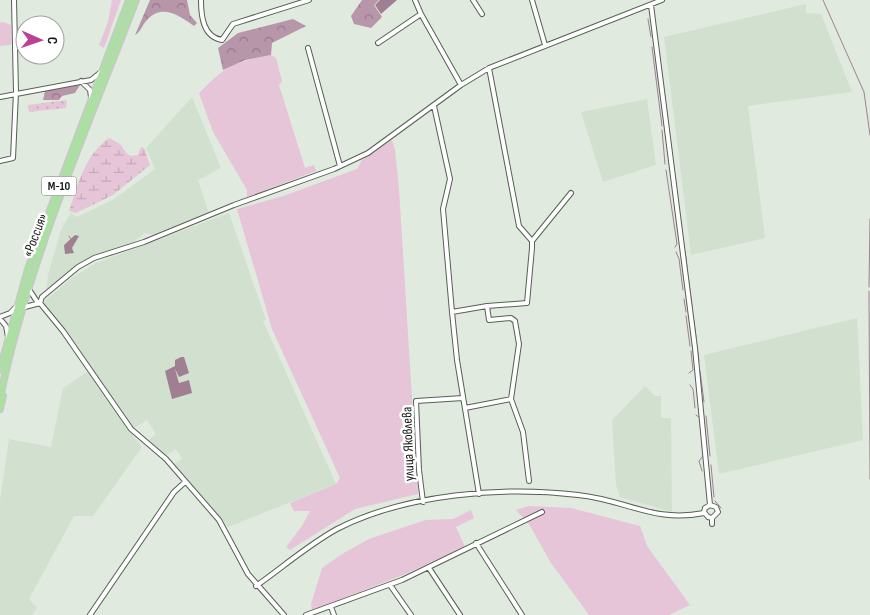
<svg xmlns="http://www.w3.org/2000/svg" width="870" height="615" viewBox="0 0 870 615" font-family="'Sofia Sans Condensed',sans-serif">
  <defs>
    <pattern id="forest-crowns" width="20" height="18" patternUnits="userSpaceOnUse" patternTransform="scale(1.25)"><rect width="20" height="18" fill="#b896aa"/><path d="M2 6a3 3 0 1 1 6 0M12 15a3 3 0 1 1 6 0" fill="none" stroke="#947989"/></pattern>
    <pattern id="wetland-marsh" width="20" height="14" patternUnits="userSpaceOnUse" patternTransform="scale(1.25)"><rect width="20" height="14" fill="#e6c5d8"/><path d="M1 5h8M5 5V1M11 12h8M15 12V8" fill="none" stroke="#c4a8b8"/></pattern>
    <pattern id="garden-dots" width="8" height="8" patternUnits="userSpaceOnUse" patternTransform="scale(1.25)"><rect width="8" height="8" fill="#e6c5d8"/><path d="M2 2h.1M6 6h.1" fill="none" stroke="#c4a8b8" stroke-width="1.8" stroke-linecap="round"/></pattern>
  </defs>
  <rect width="100%" height="100%" fill="#e0eade"/>
  <!-- built -->
  <path fill="#d2e1cf" d="M806 4V13L821 14 852 92 748 106 765 238 691 255 664 37Z
    M192 97 221 168 198 180 209 213 154 235 144 233 129 246 94 258 79 268 46 295 48 275 61 230 71 213 77 217 114 199 155 169 146 148Z
    M647 99 656 165 603 182 581 112Z
    M229 213 266 320 263 321 336 484 228 527 174 464 182 459 176 449 165 456 148 441 156 434 147 420 133 429 84 357 43 302 72 278 96 263Z
    M857 318 863 440 719 474 704 355Z
    M87 372 125 426 142 447 93 516H74L29 599 37 608 32 615H0V500L9 439 51 447 63 388Z
    M645 386 655 396H661V418H671L672 512 620 497 616 485 612 420Z"/>
  <!-- green -->
  <path fill="#e6c5d8" d="M112 0H121L104 48 99 45 108 22Z
    M3 22 11 25V45L0 46V23Z
    M271 55 276 58 282 81 279 85 305 168 314 165 316 171 247 197V190L213 132 199 93C226 66 233 62 271 55Z
    M392 140 395 150 399 189 418 494 355 509 290 550 286 547 302 526 310 511H294L290 503 336 484 340 478 272 329 237 209 283 196 357 169 362 160Z
    M528 506 571 508 640 526 647 546 690 605 669 615H589L551 563 529 524 516 510Z
    M471 510 474 518 456 527 465 547 403 575 312 610 311 604 322 568 342 554 369 539 426 520 453 519Z"/>
  <!-- forest -->
  <path fill="url(#forest-crowns)" d="M150 0H187L190 15 197 23 194 26C180 16 162 3 147 20 142 25 141 32 135 35Z
    M362 0H379L374 5 382 17 371 28 354 24 351 16Z
    M293 19 306 26 272 43 271 55 245 60 223 70 218 48 238 33Z
    M80 85 75 93 62 96 59 100H43L45 91Z"/>
  <!-- wetland -->
  <path fill="url(#wetland-marsh)" d="M109 138C113 140 118 142 121 145 126 152 127 158 138 155L141 147 144 148 150 165 113 195 76 213 69 211C78 184 85 155 109 138Z"/>
  <!-- garden -->
  <path fill="url(#garden-dots)" d="M67 100 66 108 29 112 28 105Z"/>
  <!-- water -->
  <path fill="#a07f92" d="M380 0H397L381 14 375 5Z
    M75 235 79 236 72 248 74 253 65 254 64 245Z
    M181 357H184L189 373 179 377 175 369 179 383 189 380 192 393 172 399 165 371 175 366V360Z"/>
  <g fill="none" stroke-linecap="round" stroke-linejoin="round">
    <!-- stream -->
    <path stroke="#a07f92" stroke-width="1" d="M823 0 864 92 870 135
      M648 19 651 37
      M652 47 662 126
      M662 130 665 164
      M666 170 677 244 675 247
      M69 236 71 239
      M685 251 687 267
      M676 252 679 259 683 290
      M688 276 692 306
      M869 287 870 219
      M869 291 870 479
      M684 299 686 312
      M693 315 696 337
      M686 316 690 346
      M697 347 699 361
      M700 371 704 402
      M689 373 693 370 691 351
      M690 385 693 389 695 408
      M696 415 700 418 703 456 699 461 702 471
      M706 416 710 456
      M711 465 714 497
      M715 501 721 508"/>
    <defs>
      <path id="minor" d="M201 0C201 16 203 37 222 40L233 24 309 0
        M415 0 421 14 461 85
        M473 0 482 14
        M532 0 545 45
        M651 5 695 348 710 505
        M378 43 421 14
        M308 48 340 166
        M81 81 90 90 91 97
        M0 97 91 80 101 72
        M434 106 450 179 443 209 452 312
        M0 161 13 158 16 92 14 0
        M532 241 571 193
        M30 291 38 303
        M40 303 42 297 78 267 94 258 144 242 234 205 334 169 368 153 461 85 489 68 662 0
        M487 306 489 320 511 318 515 321 519 344 511 399 523 432 529 481
        M25 307 40 303 63 331 131 429 166 459 219 520 248 574 284 615
        M0 317 10 313 17 306
        M0 319 6 326 8 337
        M465 408 511 399
        M479 494 457 360 452 312 487 306 527 303 532 248V241L519 226 489 68
        M423 502 419 470 416 401 463 398
        M712 518 708 517 704 512 705 508 710 505 716 507 718 512 712 518V524
        M476 543 522 615
        M429 568 460 615
        M390 585 411 615
        M256 586C283 567 308 545 337 529 405 494 503 486 578 495 627 500 653 523 704 513
        M331 607 334 615
        M90 615 174 492 185 482
        M306 615 402 580 542 512"/>
      <path id="highway" d="M0 370 28 269 129 0
        M0 398C28 261 86 131 136 0
        M0 409 3 396"/>
    </defs>
    <!-- minor casing -->
    <use href="#minor" stroke="#575f56" stroke-width="6"/>
    <!-- highway casing -->
    <use href="#highway" stroke="#c7c8c7" stroke-width="8"/>
    <!-- minor -->
    <use href="#minor" stroke="#fff" stroke-width="4"/>
    <!-- highway -->
    <use href="#highway" stroke="#abe0a2" stroke-width="5"/>
  </g>
  <g text-anchor="middle" dominant-baseline="central" stroke-width="5" stroke-linejoin="round" paint-order="stroke">
    <!-- shield labels -->
    <rect fill="#fff" stroke="#5b5d5a" stroke-width="1" x="41.5" y="176.5" width="35" height="19" rx="4"/>
    <g font-size="12" font-weight="bold" fill="#151814">
      <text x="59" y="186">М-10</text>
    </g>
    <!-- street labels -->
    <g font-size="14" fill="#151814" stroke="#fff">
      <text transform="translate(35 235) rotate(-69)">«Россия»</text>
      <text transform="translate(408 444) rotate(-92)">улица Яковлева</text>
    </g>
  </g>
  <!-- north arrow -->
  <g transform="translate(40 40) rotate(92)"><circle r="24" fill="#ffffff" stroke="#a1a3a1"/>
  <path d="M0-4L9 19L0 12L-9 19Z" fill="#bb4194"/>
  <text y="-8" font-size="14" font-weight="bold" text-anchor="middle" fill="#151814">С</text>
  </g>
</svg>
